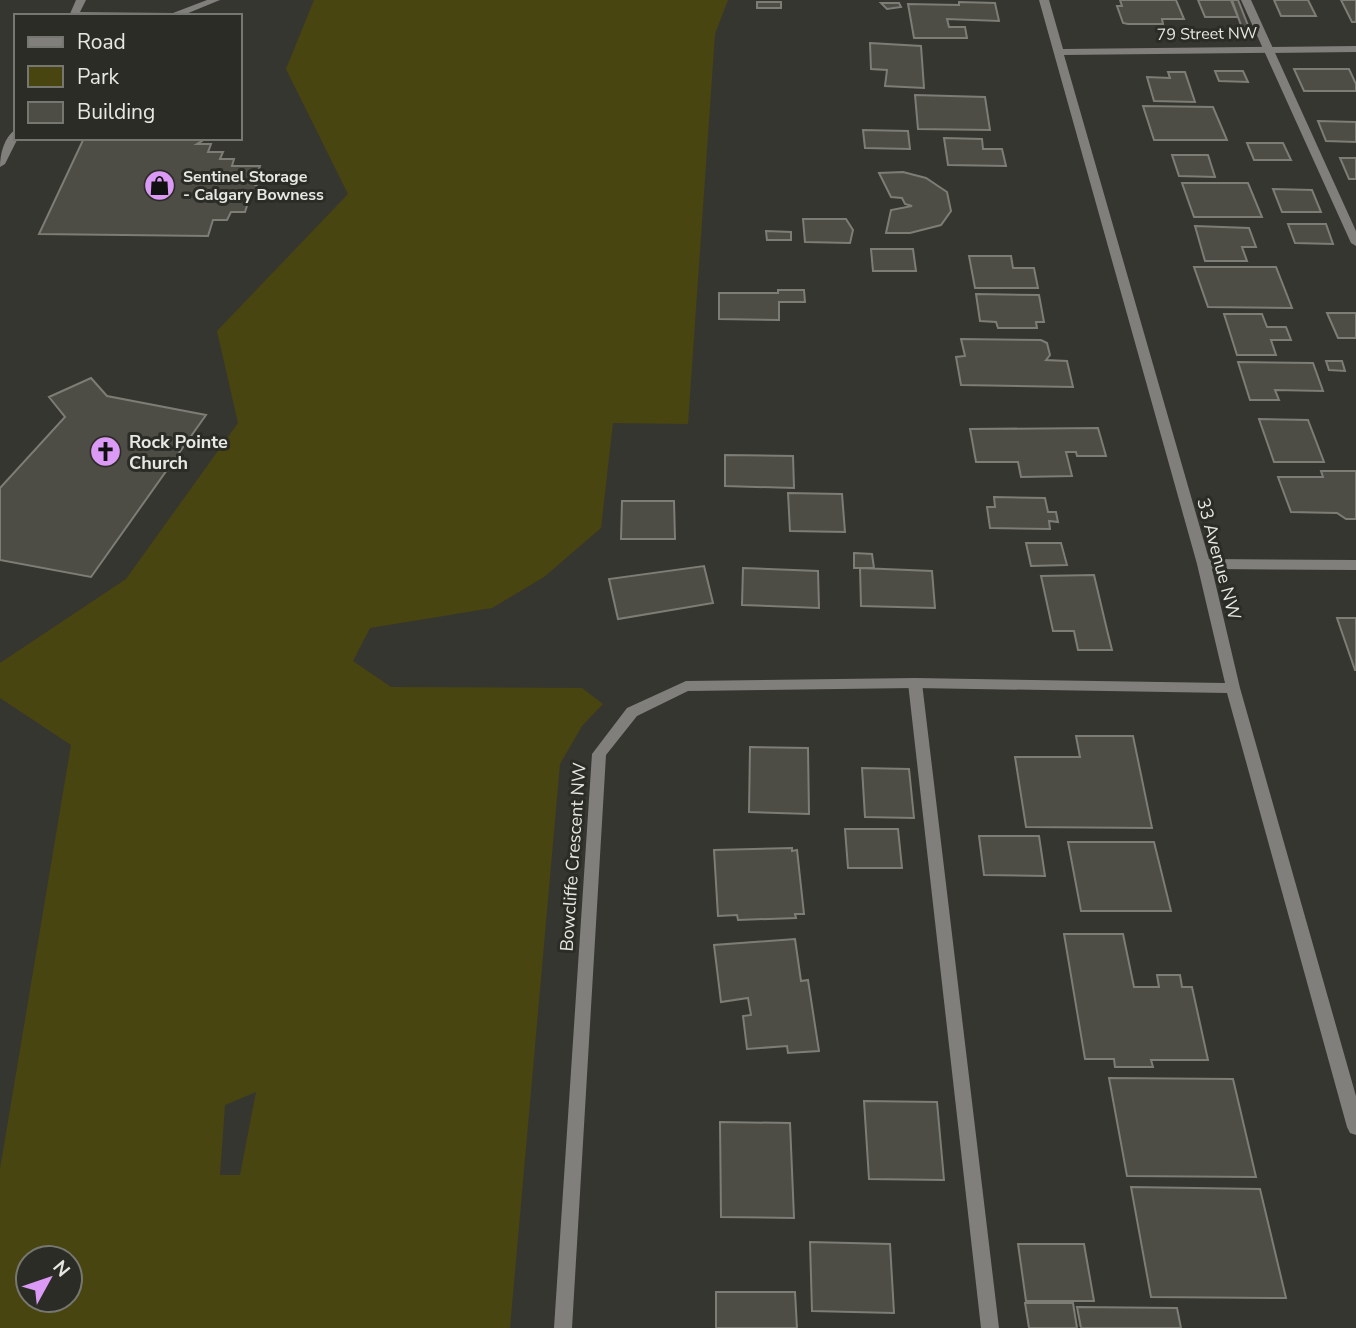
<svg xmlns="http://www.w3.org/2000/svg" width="1356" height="1328" viewBox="0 0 1356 1328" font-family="'Nunito Sans',sans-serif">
  <rect width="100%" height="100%" fill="#363630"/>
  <!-- green -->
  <path fill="#484510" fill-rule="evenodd" d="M314 0H728L715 34 688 424 613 423 601 528 544 577 492 608 370 628 353 661 391 687 582 688 603 704 582 726 560 764 510 1328H0V1169L71 745 0 698V663L126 579 238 423 217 331 348 194 286 69ZM256 1092 240 1175H220L225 1105ZM28 1258H70V1300H28Z"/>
  <!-- building -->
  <path fill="#4d4d46" stroke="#7d7d76" stroke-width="2" d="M1120 0H1176L1184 19H1162L1163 24H1128L1123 23 1117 6H1122Z
    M1198 0H1231L1238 17H1205Z
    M1232 0H1238L1249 28H1242Z
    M1274 0H1308L1316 16H1281Z
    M1341 0H1356V22H1352Z
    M757 2H781V8H757Z
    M959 2 995 3 999 21 947 19 949 27H965L967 38H914L908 4 959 5Z
    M881 3H899L901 7 887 9Z
    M870 43 921 46 924 88 885 86 887 70 871 69Z
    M1294 69H1349L1356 84V91H1304Z
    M1215 71H1243L1248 82 1219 81Z
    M1168 72H1185L1195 102 1154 101 1147 77 1170 78Z
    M915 95 985 97 990 130 918 129Z
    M1143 106 1213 107 1227 140H1154Z
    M1318 121 1356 122V142L1326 141Z
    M863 130 908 131 910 149 865 148Z
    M84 138H207L197 144H211L208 152H223L220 159H234L232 166H260L254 184 261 189 251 193 245 212H231L227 220H213L208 236 39 234Z
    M944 138 982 139 983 149H1002L1006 166 948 165Z
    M1247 143H1283L1291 160H1254Z
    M1172 155H1208L1215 177 1179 176Z
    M1340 158H1356V179H1349Z
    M903 172 926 178 947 192 951 211 941 225 910 233H886L891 210 912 206 905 204 902 198 891 197 879 173Z
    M1182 183H1248L1262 217H1194Z
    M1273 189 1312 190 1321 212H1282Z
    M803 219H846L853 230 850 243 805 242Z
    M1288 224H1326L1333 244 1295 243Z
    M1195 226 1249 228 1256 247H1242L1247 261H1205Z
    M766 231 791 232V240H767Z
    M871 249H913L916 271H873Z
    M969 256H1011L1013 268H1034L1038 288H975Z
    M1194 267H1276L1292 308 1208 307Z
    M778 290H804L805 302H779V320L719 319V293H778Z
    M976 294 1039 295 1044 322H1036L1037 328H998L996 322 980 321Z
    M1327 313H1356V338H1338Z
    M1224 314H1262L1267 327H1286L1291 340H1271L1276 355H1237Z
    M961 339 1041 340 1047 343 1050 355 1046 360 1067 361 1073 387 961 385 956 357 965 356Z
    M1326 361H1342L1345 371 1329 370Z
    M1238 362 1313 363 1323 391 1275 390 1279 400H1250Z
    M91 378 107 396 206 415 91 577 0 560V488L65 417 49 397Z
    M1259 419 1308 420 1324 462H1274Z
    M1098 428 1106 456H1077L1076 452H1066L1072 476 1021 477 1018 462H976L970 429Z
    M725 455 793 456 794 488 725 486Z
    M1321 471H1356V519H1346L1337 513 1291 512 1278 477H1323Z
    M788 493 842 494 845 532 790 531Z
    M994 497 1045 498 1048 512H1056L1058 522 1049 521 1050 529 990 528 987 507H995Z
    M622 501H674L675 539H621Z
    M1026 543H1061L1067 565 1031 566Z
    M854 553 872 554 874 568H854Z
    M704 566 713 603 618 619 609 579Z
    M743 568 818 571 819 608 742 605Z
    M860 568 932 571 935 608 861 606Z
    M1094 575 1107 630 1112 650H1078L1074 631H1053L1041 576Z
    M1337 618H1356V670H1355Z
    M1076 736H1133L1152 828 1026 827 1015 757H1080Z
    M750 747 808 748 809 814 749 812Z
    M862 768 909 769 914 818 865 817Z
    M845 829H898L902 868H848Z
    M979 836H1039L1045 876 984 875Z
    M1068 842H1154L1171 911H1081Z
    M792 848V851L797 850 804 914H795L796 918 738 920 737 915 718 916 714 850Z
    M1064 934H1123L1134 987H1159L1157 975H1180L1182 987H1192L1208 1060H1151L1153 1067H1115L1114 1059H1085Z
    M795 939 801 981 808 980 819 1051 788 1053 787 1046 747 1049 743 1016 751 1015 748 998 721 1002 714 945Z
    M1109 1078 1233 1079 1256 1177 1127 1176Z
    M864 1101 937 1102 944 1180 869 1179Z
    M720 1122 790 1123 794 1218 721 1217Z
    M1131 1187 1260 1189 1286 1298 1151 1297Z
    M810 1242 890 1244 894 1313 812 1311Z
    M1018 1244H1084L1094 1301H1026Z
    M716 1292H795L797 1328H716Z
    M1025 1303H1073L1077 1328H1029Z
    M1077 1307 1177 1308 1181 1328H1081Z"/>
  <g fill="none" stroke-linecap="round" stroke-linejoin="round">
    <!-- service -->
    <path fill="#807f7c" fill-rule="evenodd" d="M207 0H220L181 16 68 15 73 12 173 13Z
      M1241 0H1251L1356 231V246L1351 243Z
      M915 678 920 679 922 683 999 1328H981L908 683 910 679Z"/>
    <!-- minor -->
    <path fill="#807f7c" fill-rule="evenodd" d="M76 0H86L78 16H69Z
      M1039 0H1049L1063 49 1356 46V52L1064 55 1209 559 1356 560V570L1212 569 1240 688 1356 1096V1135L1350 1133 1347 1127 1227 693 915 688 688 691 637 716 606 755 572 1328H554L592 754 627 708 686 681 915 678 1225 683 1197 564Z
      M16 129V138H18L5 164 0 167C0 154 4 137 16 129Z"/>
  </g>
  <!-- icons -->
  <defs>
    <symbol id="shop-disc" viewBox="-11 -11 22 22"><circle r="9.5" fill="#da9af6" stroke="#2c2c26"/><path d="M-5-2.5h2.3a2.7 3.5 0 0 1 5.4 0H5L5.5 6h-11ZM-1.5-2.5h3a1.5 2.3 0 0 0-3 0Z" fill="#111"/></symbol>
    <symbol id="church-disc" viewBox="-11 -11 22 22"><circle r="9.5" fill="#da9af6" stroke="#2c2c26"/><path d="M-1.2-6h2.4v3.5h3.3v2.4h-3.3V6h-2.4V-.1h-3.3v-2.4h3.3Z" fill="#111"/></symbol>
  </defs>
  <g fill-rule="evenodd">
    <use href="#shop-disc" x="142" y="168" width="35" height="35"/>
    <use href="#church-disc" x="88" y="434" width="35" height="35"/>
  </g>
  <g text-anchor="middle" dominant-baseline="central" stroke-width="6" stroke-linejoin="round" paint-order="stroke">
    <!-- far-street labels -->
    <g font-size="16" fill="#e7e7e3" stroke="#2c2c26">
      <text transform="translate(1207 34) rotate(-1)">79 Street NW</text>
    </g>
    <!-- far-poi labels -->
    <g font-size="16" font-weight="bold" fill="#e7e7e3" stroke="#2c2c26" text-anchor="start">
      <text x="183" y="177">Sentinel Storage<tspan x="183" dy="18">- Calgary Bowness</tspan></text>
    </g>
    <!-- poi labels -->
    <g font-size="18" font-weight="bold" fill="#e7e7e3" stroke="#2c2c26" text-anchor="start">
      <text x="129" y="442">Rock Pointe<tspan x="129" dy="21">Church</tspan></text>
    </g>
    <!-- street labels -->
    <g font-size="18" fill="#e7e7e3" stroke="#2c2c26">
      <text transform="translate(1219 559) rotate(75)">33 Avenue NW</text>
      <text transform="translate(573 857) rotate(-86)">Bowcliffe Crescent NW</text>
    </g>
  </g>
  <!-- legend -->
  <rect x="14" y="14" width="228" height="126" fill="#2c2c26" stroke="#777772" stroke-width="2"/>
  <rect x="28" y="37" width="35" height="10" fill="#807f7c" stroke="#777772" stroke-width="2"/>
  <text x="77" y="49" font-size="21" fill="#e7e7e3">Road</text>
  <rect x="28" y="66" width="35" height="21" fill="#484510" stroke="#777772" stroke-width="2"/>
  <text x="77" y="84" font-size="21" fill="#e7e7e3">Park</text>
  <rect x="28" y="102" width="35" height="21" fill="#4d4d46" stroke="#777772" stroke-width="2"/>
  <text x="77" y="119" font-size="21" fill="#e7e7e3">Building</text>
  <!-- north arrow -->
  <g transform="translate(49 1279) rotate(50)"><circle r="33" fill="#2c2c26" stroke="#777772" stroke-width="2"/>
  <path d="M0-5L12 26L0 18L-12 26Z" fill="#da9af6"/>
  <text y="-10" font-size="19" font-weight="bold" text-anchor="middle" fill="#e7e7e3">N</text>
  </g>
</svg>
